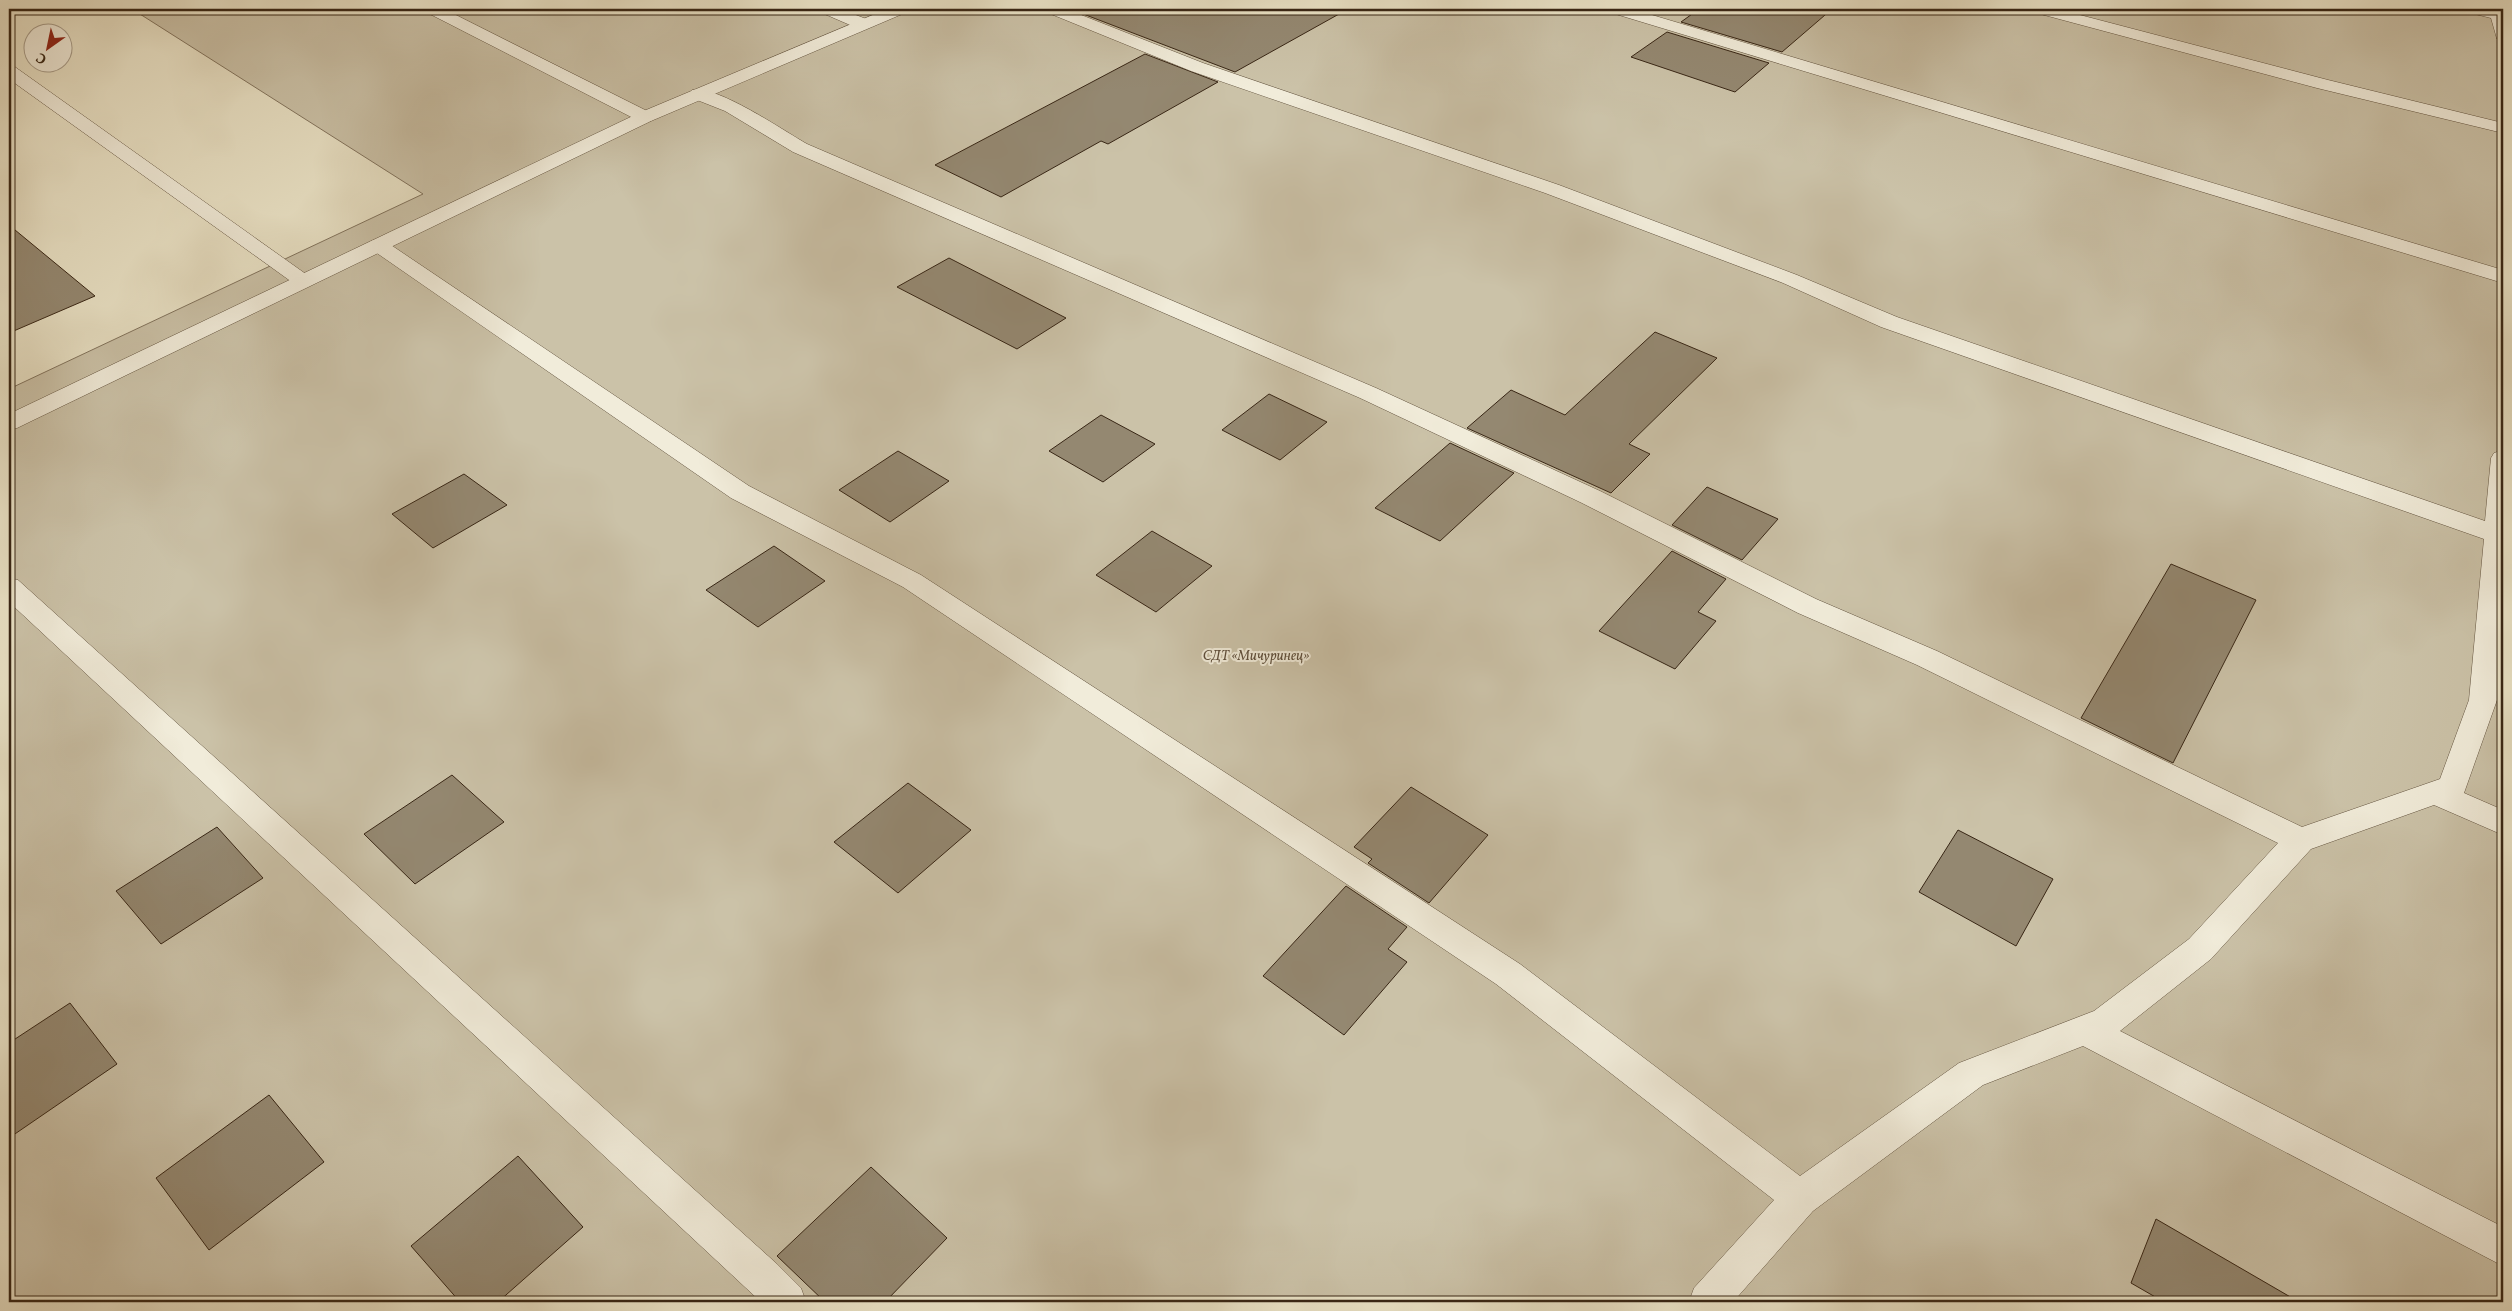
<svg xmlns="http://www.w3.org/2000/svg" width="2512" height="1311" viewBox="0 0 2512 1311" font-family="Vollkorn,serif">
  <rect width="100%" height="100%" fill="#e9e2c6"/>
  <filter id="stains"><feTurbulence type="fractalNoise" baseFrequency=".004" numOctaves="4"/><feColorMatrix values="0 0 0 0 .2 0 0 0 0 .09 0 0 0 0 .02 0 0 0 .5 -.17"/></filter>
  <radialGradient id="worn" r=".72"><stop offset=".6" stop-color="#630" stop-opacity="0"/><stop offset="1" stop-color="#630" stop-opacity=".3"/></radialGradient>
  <!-- green -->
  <path fill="#cbc2a8" stroke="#82745e" d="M132 9H2503V1302H9V389L423 194Z"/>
  <!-- building -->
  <path fill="#948871" stroke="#382615" d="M1079 9H1348L1235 72 1078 12Z
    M1699 9H1832L1782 52 1681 22Z
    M1667 32 1769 63 1735 92 1631 57Z
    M1145 54 1218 82 1108 144 1101 141 1001 197 935 165Z
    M9 225 95 296 9 333Z
    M949 258 1066 318 1017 349 897 287Z
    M1655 332 1717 358 1629 444 1650 454 1611 493 1467 428 1511 390 1565 415Z
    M1269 394 1327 422 1280 460 1222 430Z
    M1101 415 1155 444 1103 482 1049 451Z
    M1450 443 1514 473 1440 541 1375 508Z
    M898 451 949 481 890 522 839 490Z
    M464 474 507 505 433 548 392 514Z
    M1707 487 1778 519 1742 560 1672 525Z
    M1152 531 1212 566 1156 612 1096 575Z
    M774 546 825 581 758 627 706 590Z
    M1672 551 1726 579 1698 612 1716 621 1675 669 1599 631Z
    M2171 564 2256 600 2173 763 2081 718Z
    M452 775 504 822 415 884 364 834Z
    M908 783 971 830 898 893 834 842Z
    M1411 787 1488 835 1429 903 1368 863 1372 859 1354 847Z
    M217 827 263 878 161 944 116 891Z
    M1958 830 2053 879 2016 946 1919 892Z
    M1346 886 1407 927 1388 949 1407 962 1344 1035 1263 976Z
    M70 1003 117 1064 9 1138V1043Z
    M269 1095 324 1162 209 1250 156 1178Z
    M518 1156 583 1227 498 1302H460L411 1246Z
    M871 1167 947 1238 885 1302H825L777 1256Z
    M2156 1219 2299 1302H2164L2131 1283Z"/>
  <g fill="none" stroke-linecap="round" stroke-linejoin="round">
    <defs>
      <path id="lane" d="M424 9H444L651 113 654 117 651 121H639L426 12Z
        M818 9H840L869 20 871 24 869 28H857L820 12Z
        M1044 9H1066L1203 63 1559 185 1797 275 1897 317 2485 521 2491 458 2494 453 2503 450V617L2497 700 2464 793 2503 810V835L2434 805 2311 849 2211 959 2120 1031 2503 1227V1266L2083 1046 1983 1085 1813 1211 1733 1302H1689L1694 1288 1774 1200 1496 984 903 587 731 498 371 249 368 245 371 241 378 239 385 241 749 486 921 575 1520 964 1800 1176 1959 1063 2094 1011 2189 939 2278 843 1917 665 1798 613 1582 503 1360 398 793 152 725 111 692 98 689 94 692 90C716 84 784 131 807 144L1376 388 1600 491 1816 599 1937 651 2302 827 2440 779 2469 700 2484 539 1881 327 1783 283 1545 193 1191 71 1046 12Z
        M1607 9H1632L2503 270V283L1609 12Z
        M2031 9H2057L2328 80 2503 123V133L2317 88 2033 12Z
        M2465 9H2493L2503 11V40L2497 39 2491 18 2467 12Z
        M9 66 15 67 310 277 314 281 310 285 303 287 296 285 9 79Z
        M9 578 18 580 777 1264 801 1288 806 1302H761L9 602Z"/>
      <path id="street" d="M887 9H909L907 12 651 121 17 428 9 430V414L639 113Z"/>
    </defs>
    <!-- lane casing -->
    <use href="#lane" stroke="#645541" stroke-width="1"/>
    <!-- street casing -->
    <use href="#street" stroke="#645541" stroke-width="1"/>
    <!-- lane -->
    <use href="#lane" fill="#f1ecda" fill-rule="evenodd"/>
    <!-- street -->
    <use href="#street" fill="#f1ecda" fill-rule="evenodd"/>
  </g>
  <g text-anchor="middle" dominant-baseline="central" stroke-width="4" stroke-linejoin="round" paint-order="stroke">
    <!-- park labels -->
    <g font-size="14" font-style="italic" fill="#5d4d3a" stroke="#f1ecda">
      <text x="1256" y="656">СДТ «Мичуринец»</text>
    </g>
  </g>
  <!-- margin -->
  <rect width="2512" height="1311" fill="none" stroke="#e9e2c6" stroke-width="30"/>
  <rect x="10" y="10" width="2492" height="1291" fill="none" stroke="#382615" stroke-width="2.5"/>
  <rect x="15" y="15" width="2482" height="1281" fill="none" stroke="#382615"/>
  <!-- north arrow -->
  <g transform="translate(48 48) rotate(213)"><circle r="24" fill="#f1ecda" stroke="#a79d8b"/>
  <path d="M0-4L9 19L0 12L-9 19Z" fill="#8f2418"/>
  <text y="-8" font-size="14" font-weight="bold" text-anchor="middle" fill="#382615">С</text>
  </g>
  <rect width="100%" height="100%" filter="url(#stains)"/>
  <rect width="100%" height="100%" fill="url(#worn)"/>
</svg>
